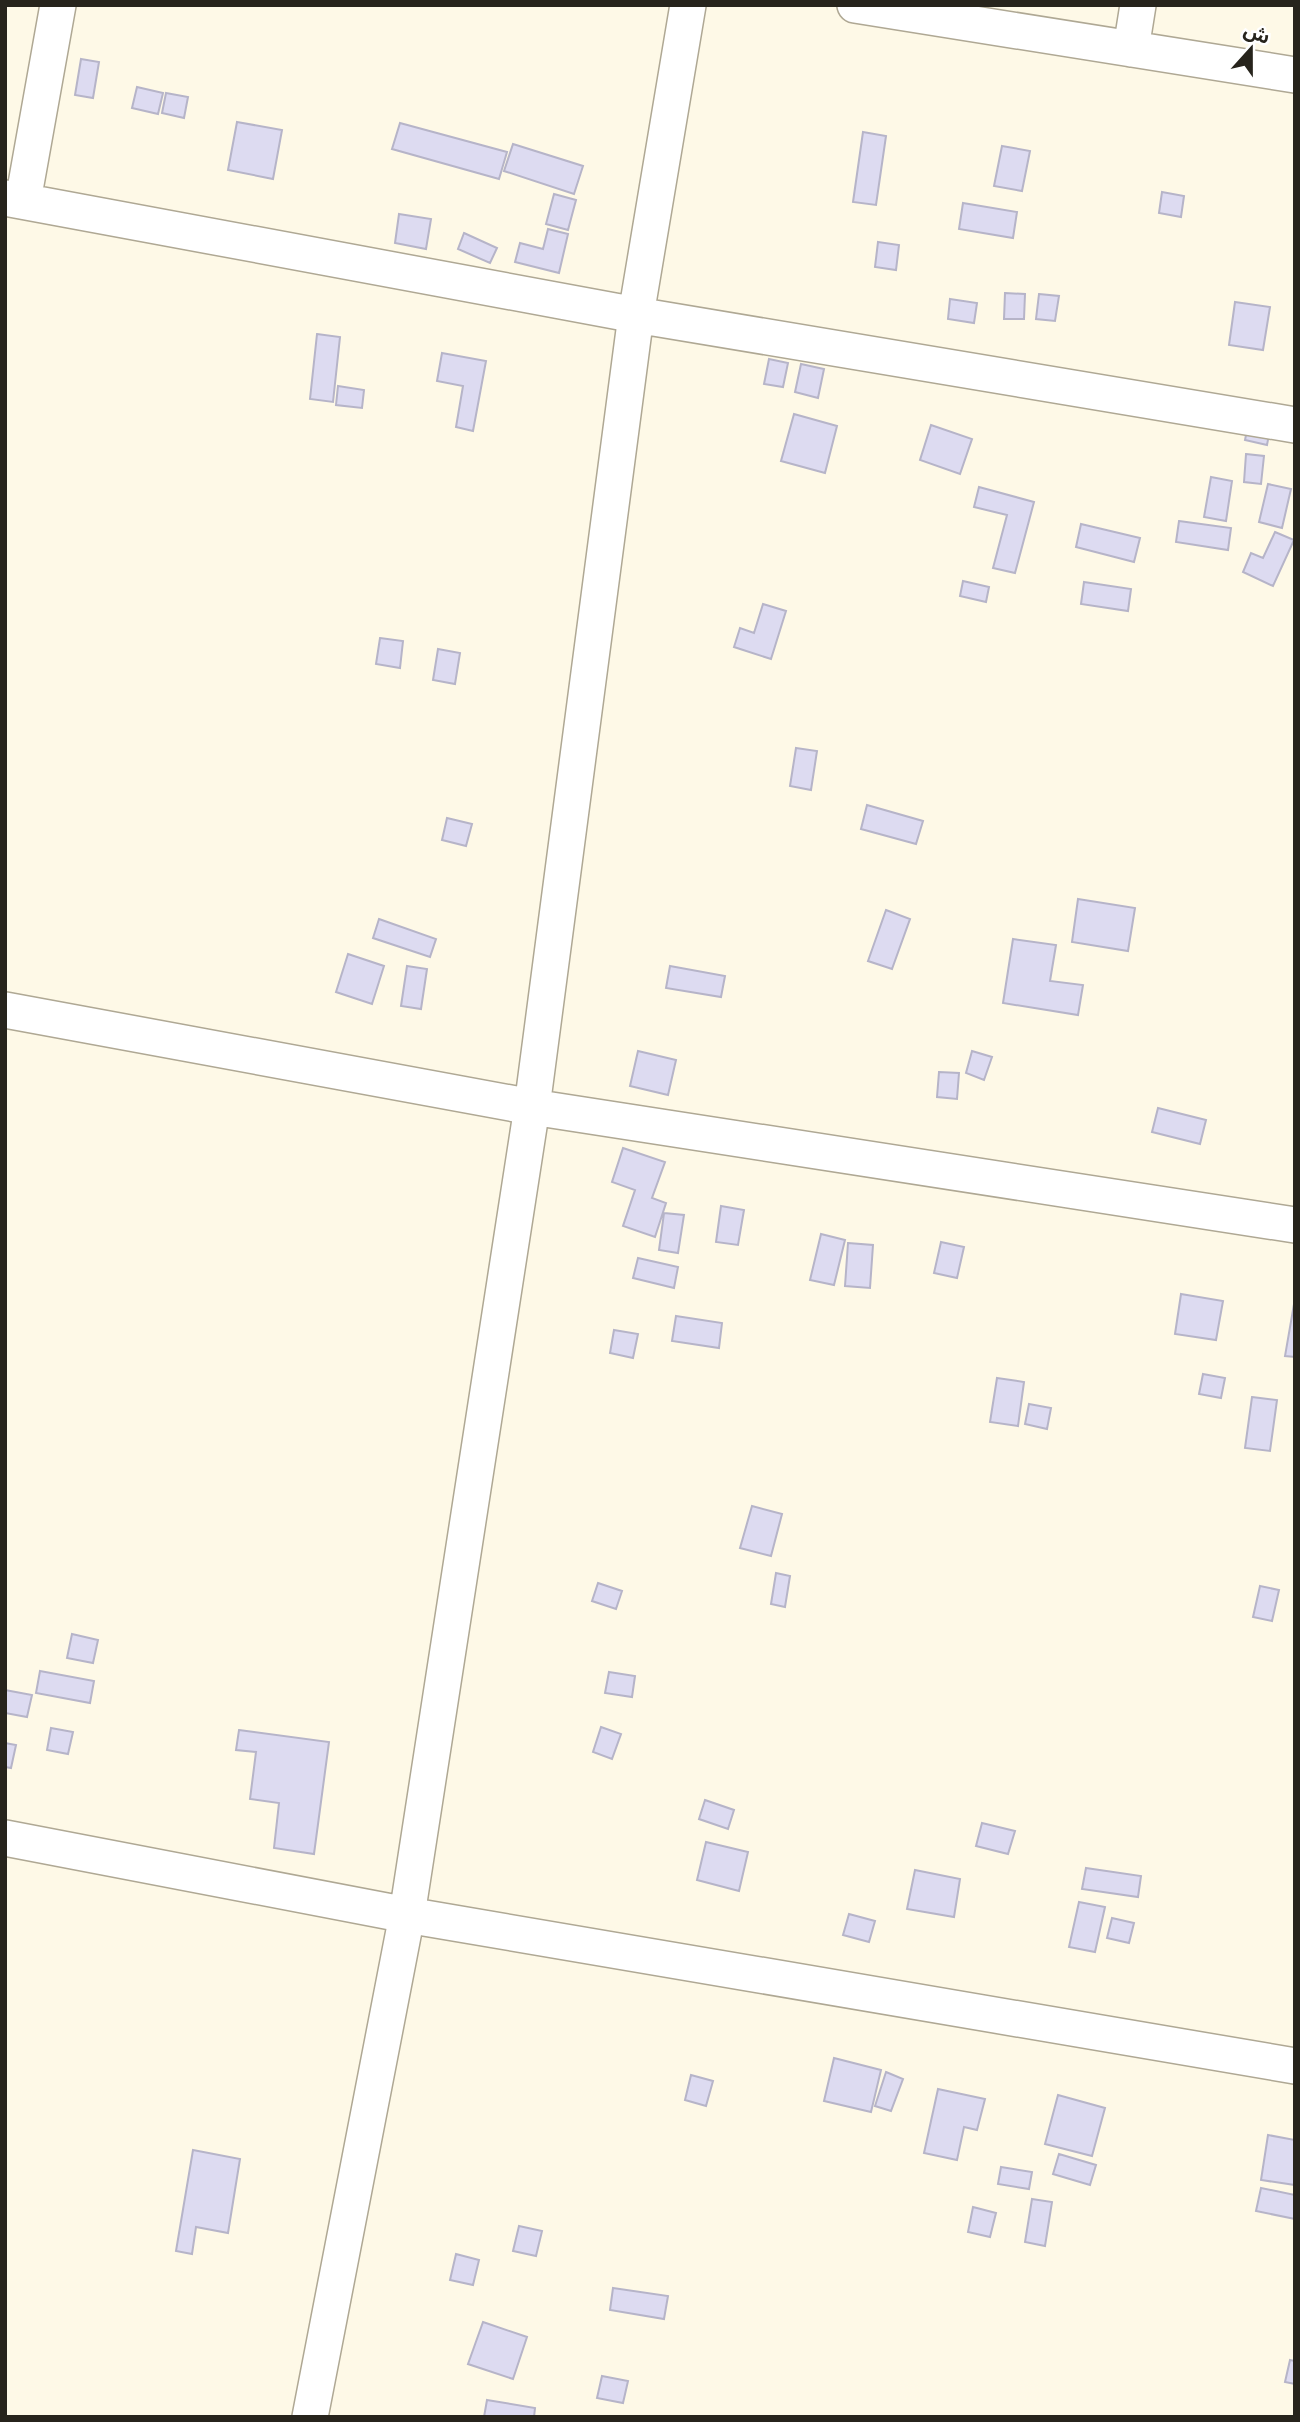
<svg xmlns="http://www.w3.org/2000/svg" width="1300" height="2422" viewBox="0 0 1300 2422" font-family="'Zilla Slab','Noto Sans Arabic',serif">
  <rect width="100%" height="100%" fill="#fef9e7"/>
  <!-- building -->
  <path fill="#dddbf1" stroke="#b6b4c8" stroke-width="2" d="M81 59 99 62 93 98 75 95Z
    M137 87 163 93 158 114 132 108Z
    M166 93 188 97 184 118 162 113Z
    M237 122 282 130 273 179 228 170Z
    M400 123 507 152 499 179 392 149Z
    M863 132 886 136 876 205 853 202Z
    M513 144 583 166 574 194 504 171Z
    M1002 146 1030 151 1022 191 994 186Z
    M1162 192 1184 196 1181 217 1159 213Z
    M554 194 576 200 568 230 546 224Z
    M963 203 1017 212 1013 238 959 229Z
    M399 214 431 219 426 249 395 243Z
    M548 229 568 234 559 273 515 262 520 243 543 249Z
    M464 233 497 248 490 263 458 249Z
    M878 242 899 245 896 270 875 267Z
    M1005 293 1025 294 1024 319H1004Z
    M1039 294 1059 296 1055 321 1036 319Z
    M950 299 977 303 974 323 948 319Z
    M1235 302 1270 307 1263 350 1229 345Z
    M317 334 340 337 333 402 310 399Z
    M442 353 486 361 473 431 456 427 463 386 437 381Z
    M769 359 788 363 783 387 764 384Z
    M801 364 824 369 818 398 795 392Z
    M338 386 364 390 362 408 336 405Z
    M794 414 837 426 825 473 781 461Z
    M1249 420 1271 424 1267 445 1245 440Z
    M931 425 972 439 960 474 920 460Z
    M1246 454 1264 456 1261 484 1244 482Z
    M1211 477 1232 481 1226 521 1204 517Z
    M1268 484 1291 489 1282 528 1259 522Z
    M979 487 1034 502 1015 573 993 568 1007 515 974 507Z
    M1179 521 1231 528 1228 550 1176 542Z
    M1081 524 1140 538 1134 562 1076 547Z
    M1275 532 1294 540 1273 586 1243 572 1251 553 1263 558Z
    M963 581 989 587 986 602 960 596Z
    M1084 582 1131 589 1128 611 1081 604Z
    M763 604 786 611 771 659 734 647 740 628 754 633Z
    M380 638 403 641 400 668 376 664Z
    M438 649 460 653 455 684 433 680Z
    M796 748 817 751 811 790 790 786Z
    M867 805 923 821 916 844 861 829Z
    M447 818 472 824 466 846 442 840Z
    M1078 899 1135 908 1128 951 1072 942Z
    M886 910 910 919 892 969 868 961Z
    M379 919 436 939 430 957 373 938Z
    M1013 939 1056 945 1050 981 1083 985 1078 1015 1003 1003Z
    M348 954 384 966 372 1004 336 992Z
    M407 966 427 969 421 1009 401 1006Z
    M670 966 725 976 721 997 666 988Z
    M638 1051 676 1060 668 1095 630 1086Z
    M972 1051 992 1057 984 1080 966 1073Z
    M939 1072 959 1073 957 1099 937 1097Z
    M1158 1108 1206 1120 1200 1144 1152 1132Z
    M623 1148 665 1162 652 1198 666 1203 655 1237 623 1226 635 1190 612 1182Z
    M721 1206 744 1210 738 1245 716 1242Z
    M664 1213 684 1215 678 1253 659 1250Z
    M821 1234 845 1240 834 1285 810 1280Z
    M941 1242 964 1247 957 1278 934 1273Z
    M848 1243 873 1245 870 1288 845 1286Z
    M638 1258 678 1267 674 1288 633 1278Z
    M1181 1294 1223 1301 1216 1340 1175 1334Z
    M1294 1304 1295 1305V1357L1285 1356Z
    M676 1316 722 1323 719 1348 672 1341Z
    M614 1330 638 1334 633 1358 610 1353Z
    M1203 1374 1225 1378 1221 1398 1199 1394Z
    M997 1378 1024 1382 1018 1426 990 1422Z
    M1252 1397 1277 1400 1270 1451 1245 1448Z
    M1029 1404 1051 1408 1047 1429 1025 1424Z
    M752 1506 782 1514 771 1556 740 1548Z
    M776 1573 790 1576 785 1607 771 1604Z
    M598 1583 622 1591 616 1609 592 1601Z
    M1260 1586 1279 1590 1272 1621 1253 1617Z
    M72 1634 98 1640 93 1663 67 1658Z
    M40 1671 94 1681 90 1703 36 1693Z
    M609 1672 635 1676 632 1697 605 1693Z
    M5 1690 32 1695 27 1717 5 1713Z
    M601 1727 621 1734 612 1759 593 1752Z
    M51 1728 73 1732 68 1754 47 1750Z
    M239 1730 329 1742 314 1854 274 1848 279 1803 250 1799 256 1752 236 1750Z
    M5 1743 16 1745 11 1768 5 1767Z
    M705 1800 734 1810 728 1829 699 1819Z
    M982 1823 1015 1831 1008 1854 976 1846Z
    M706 1842 748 1852 739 1891 697 1880Z
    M1086 1868 1141 1876 1138 1897 1082 1889Z
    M915 1870 960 1879 954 1917 907 1909Z
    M1079 1902 1105 1907 1095 1952 1069 1947Z
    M849 1914 875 1921 869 1942 843 1935Z
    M1112 1918 1134 1923 1129 1943 1107 1938Z
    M834 2058 881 2070 871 2112 824 2101Z
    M886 2072 903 2079 891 2111 875 2106Z
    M691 2075 713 2081 706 2106 685 2100Z
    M938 2089 985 2099 977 2130 964 2127 957 2160 924 2153Z
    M1058 2095 1105 2108 1092 2156 1045 2144Z
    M1268 2135 1295 2140V2185L1261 2180Z
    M193 2150 240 2159 228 2233 196 2227 192 2254 176 2251Z
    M1059 2154 1096 2165 1090 2185 1053 2174Z
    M1001 2167 1032 2172 1029 2189 998 2184Z
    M1261 2188 1295 2195V2219L1256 2211Z
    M1032 2199 1052 2202 1045 2246 1025 2242Z
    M973 2207 996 2213 990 2237 968 2232Z
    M519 2226 542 2231 536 2256 513 2251Z
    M456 2254 479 2260 473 2285 450 2280Z
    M613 2288 668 2296 664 2319 610 2310Z
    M483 2322 527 2337 513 2379 468 2364Z
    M1290 2360 1295 2361V2384L1285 2382Z
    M602 2376 628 2381 623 2403 597 2398Z
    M487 2400 535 2408 534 2417H484Z"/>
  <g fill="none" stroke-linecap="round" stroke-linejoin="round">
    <defs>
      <path id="minor" d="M855 5 1295 75
        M1131 49 1138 5
        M5 198 636 315 1295 425
        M23 201 58 5
        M5 1010 532 1107 1295 1225
        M5 1838 407 1915 1295 2066
        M310 2417 407 1915 532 1107 636 315 688 5"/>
    </defs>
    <!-- minor casing -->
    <use href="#minor" stroke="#afa894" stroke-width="38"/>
    <!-- minor -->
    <use href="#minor" stroke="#fff" stroke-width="35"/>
  </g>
  <!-- border -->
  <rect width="1300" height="2422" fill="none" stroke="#27241c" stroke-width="14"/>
  <!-- north arrow -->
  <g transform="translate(1251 49) rotate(21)" stroke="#ffffff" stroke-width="5" paint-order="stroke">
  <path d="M0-5L12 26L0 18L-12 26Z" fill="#27241c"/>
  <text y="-10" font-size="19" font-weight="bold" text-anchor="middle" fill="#27241c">ش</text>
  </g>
</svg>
